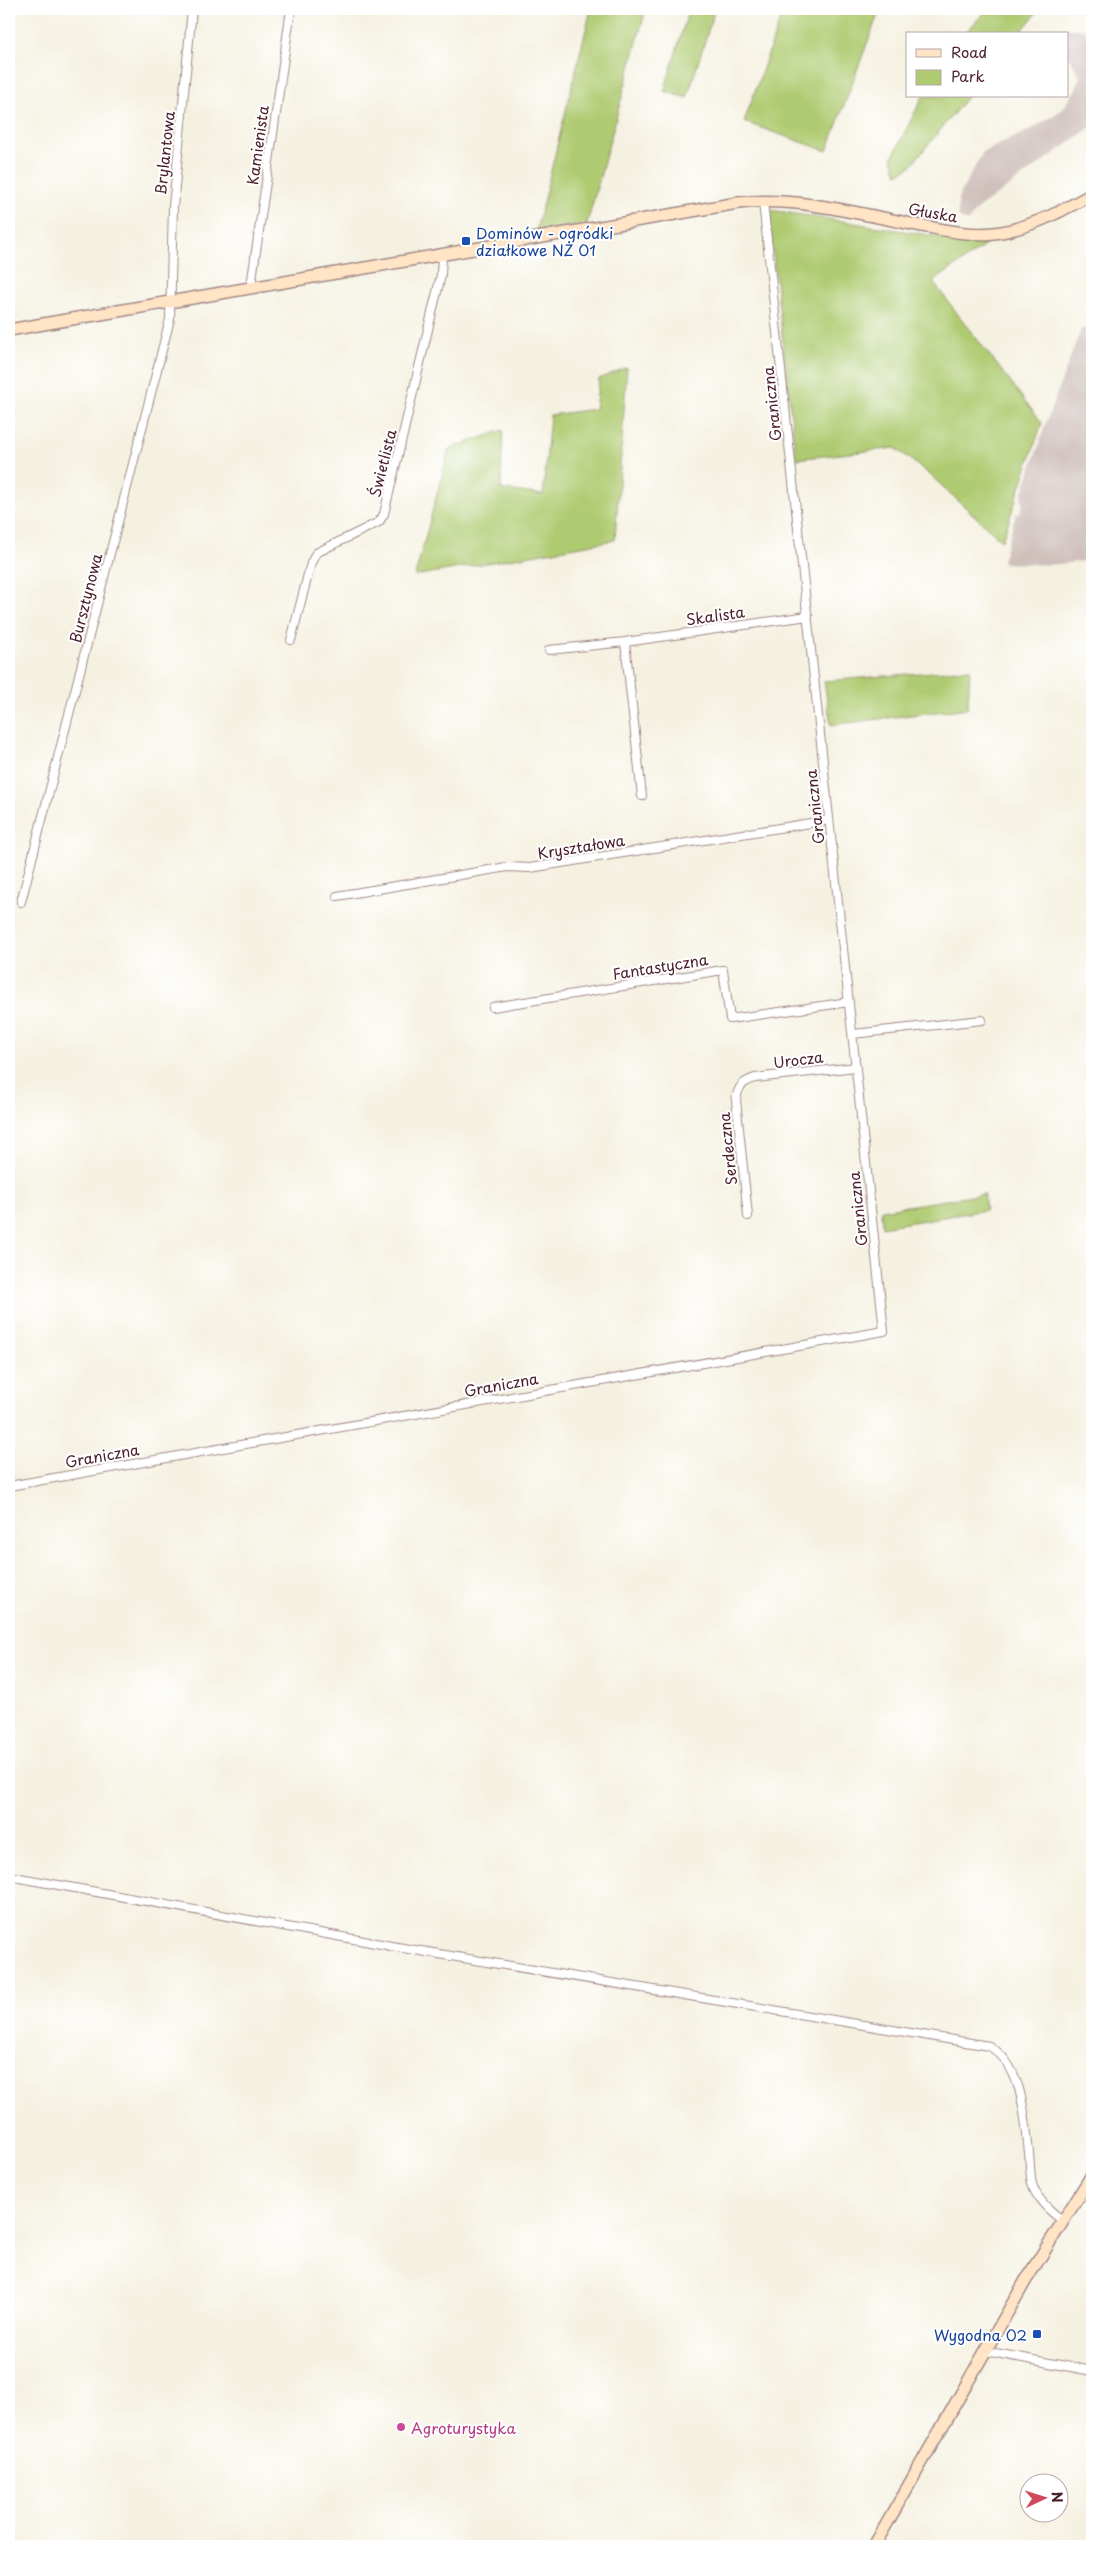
<svg xmlns="http://www.w3.org/2000/svg" width="1101" height="2555" viewBox="0 0 1101 2555" font-family="'Playpen Sans',sans-serif">
  <rect width="100%" height="100%" fill="#fff"/>
  <filter id="ink" filterUnits="userSpaceOnUse"><feTurbulence type="fractalNoise" baseFrequency=".02" numOctaves="2"/><feDisplacementMap in="SourceGraphic" scale="10" xChannelSelector="R" yChannelSelector="G"/><feConvolveMatrix kernelMatrix="1 2 1 2 8 2 1 2 1" color-interpolation-filters="sRGB"/></filter>
  <filter id="wash" filterUnits="userSpaceOnUse"><feTurbulence type="fractalNoise" baseFrequency=".0096" numOctaves="4" result="noise"/><feDisplacementMap in="SourceGraphic" scale="20" xChannelSelector="R" yChannelSelector="G"/><feGaussianBlur stdDeviation="1.12" result="paint"/><feColorMatrix in="noise" values="0 0 0 0 0 0 0 0 0 0 0 0 0 0 0 0 0 1.4 0 .05"/><feComposite in="paint" operator="in"/></filter>
  <g filter="url(#wash)">
    <rect width="100%" height="100%" fill="#f5f1e1"/>
    <!-- industrial -->
    <path fill="#cfc0bb" d="M1056 28 1092 30V126L976 210 968 222 958 217V198L983 152 1030 130 1062 110 1076 89 1080 77 1067 53V34H1059Z
      M1092 312V560L1051 565 1005 563 1002 561 1016 514 1020 512 1023 503 1021 498 1047 420 1081 329H1086Z"/>
    <!-- green -->
    <path fill="#afcb71" stroke="#7c754e" d="M591 9H646L587 224 536 231Z
      M689 9H715L687 98 664 91Z
      M784 9H880L827 151 744 122Z
      M988 9H1040L1019 34H964Z
      M923 96H968L909 168 897 174 892 158Z
      M771 210 987 244 933 282 1042 423 1002 541 928 473 895 448 796 459 769 218Z
      M627 367 615 540 415 576 449 449 503 430 501 489 543 495 550 415 595 409 599 379Z
      M970 669 968 708 831 725 824 681Z
      M984 1194 986 1210 882 1227 881 1210Z"/>
  </g>
  <g filter="url(#ink)">
    <g fill="none" stroke-linecap="round" stroke-linejoin="round">
      <defs>
        <path id="street" d="M251 286 291 9
          M291 640 311 563 316 553 379 522 384 514 441 275 442 254
          M625 642 642 796
          M549 650 625 642 808 616
          M337 896 507 867 530 868 829 820
          M21 902 170 319 173 207 192 9
          M493 1007 723 970 730 1019 849 1002
          M853 1034 982 1020
          M748 1216 736 1100C738 1087 742 1082 755 1078L856 1067
          M9 1486 884 1331 763 202
          M9 1876 397 1947 989 2046C1023 2065 1025 2118 1029 2153 1030 2163 1030 2174 1032 2184 1037 2200 1050 2211 1063 2221
          M985 2351 1092 2371"/>
        <path id="secondary" d="M9 330 738 203C799 196 863 215 922 226 945 230 970 236 994 233 1029 229 1062 211 1092 194
          M874 2546 1026 2280 1092 2175"/>
      </defs>
      <!-- street casing -->
      <use href="#street" stroke="#a08886" stroke-width="10"/>
      <!-- secondary casing -->
      <use href="#secondary" stroke="#a08886" stroke-width="14"/>
      <!-- street -->
      <use href="#street" stroke="#fff" stroke-width="8"/>
      <!-- secondary -->
      <use href="#secondary" stroke="#ffe4c6" stroke-width="11"/>
    </g>
  </g>
  <!-- markers -->
  <g fill="#1a4fb4" stroke="#fff" stroke-width="2">
    <rect x="461" y="236" width="10" height="10" rx="2.5"/>
    <rect x="1032" y="2329" width="10" height="10" rx="2.5"/>
  </g>
  <circle fill="#d1479c" stroke="#fff" stroke-width="2" cx="401" cy="2427" r="5"/>
  <g text-anchor="middle" dominant-baseline="central" stroke-width="4" stroke-linejoin="round" paint-order="stroke">
    <!-- street labels -->
    <g font-size="15" fill="#4a1f2b" stroke="#fff">
      <text transform="translate(257 145) rotate(-82)">Kamienista</text>
      <text transform="translate(164 153) rotate(-84)">Brylantowa</text>
      <text transform="translate(933 212) rotate(10)">Głuska</text>
      <text transform="translate(771 404) rotate(-96)">Graniczna</text>
      <text transform="translate(382 463) rotate(-76)">Świetlista</text>
      <text transform="translate(85 598) rotate(-76)">Bursztynowa</text>
      <text transform="translate(715 615) rotate(-8)">Skalista</text>
      <text transform="translate(814 807) rotate(-96)">Graniczna</text>
      <text transform="translate(581 846) rotate(-9)">Kryształowa</text>
      <text transform="translate(660 966) rotate(-9)">Fantastyczna</text>
      <text transform="translate(798 1059) rotate(-7)">Urocza</text>
      <text transform="translate(727 1149) rotate(-96)">Serdeczna</text>
      <text transform="translate(857 1209) rotate(-96)">Graniczna</text>
      <text transform="translate(501 1384) rotate(-10)">Graniczna</text>
      <text transform="translate(102 1455) rotate(-10)">Graniczna</text>
    </g>
    <!-- transit labels -->
    <g font-size="15" fill="#164399" stroke="#fff" text-anchor="start">
      <text x="476" y="232">Dominów - ogródki<tspan x="476" dy="17">działkowe NŻ 01</tspan></text>
      <text x="1027" y="2334" text-anchor="end">Wygodna 02</text>
    </g>
    <!-- hotel labels -->
    <g font-size="15" fill="#b23c85" stroke="#fff" text-anchor="start">
      <text x="411" y="2427">Agroturystyka</text>
    </g>
  </g>
  <!-- margin -->
  <rect width="1101" height="2555" fill="none" stroke="#fff" stroke-width="30"/>
  <!-- legend -->
  <rect x="906" y="32" width="162" height="65" fill="#ffffff" stroke="#b7a5aa"/>
  <rect x="916" y="49" width="25" height="8" fill="#ffe4c6" stroke="#b7a5aa"/>
  <text x="951" y="58" font-size="15" fill="#4a1f2b">Road</text>
  <rect x="916" y="70" width="25" height="15" fill="#afcb71" stroke="#b7a5aa"/>
  <text x="951" y="82" font-size="15" fill="#4a1f2b">Park</text>
  <!-- north arrow -->
  <g transform="translate(1044 2498) rotate(86)"><circle r="24" fill="#ffffff" stroke="#b7a5aa"/>
  <path d="M0-4L9 19L0 12L-9 19Z" fill="#d1495b"/>
  <text y="-8" font-size="14" font-weight="bold" text-anchor="middle" fill="#4a1f2b">N</text>
  </g>
</svg>
